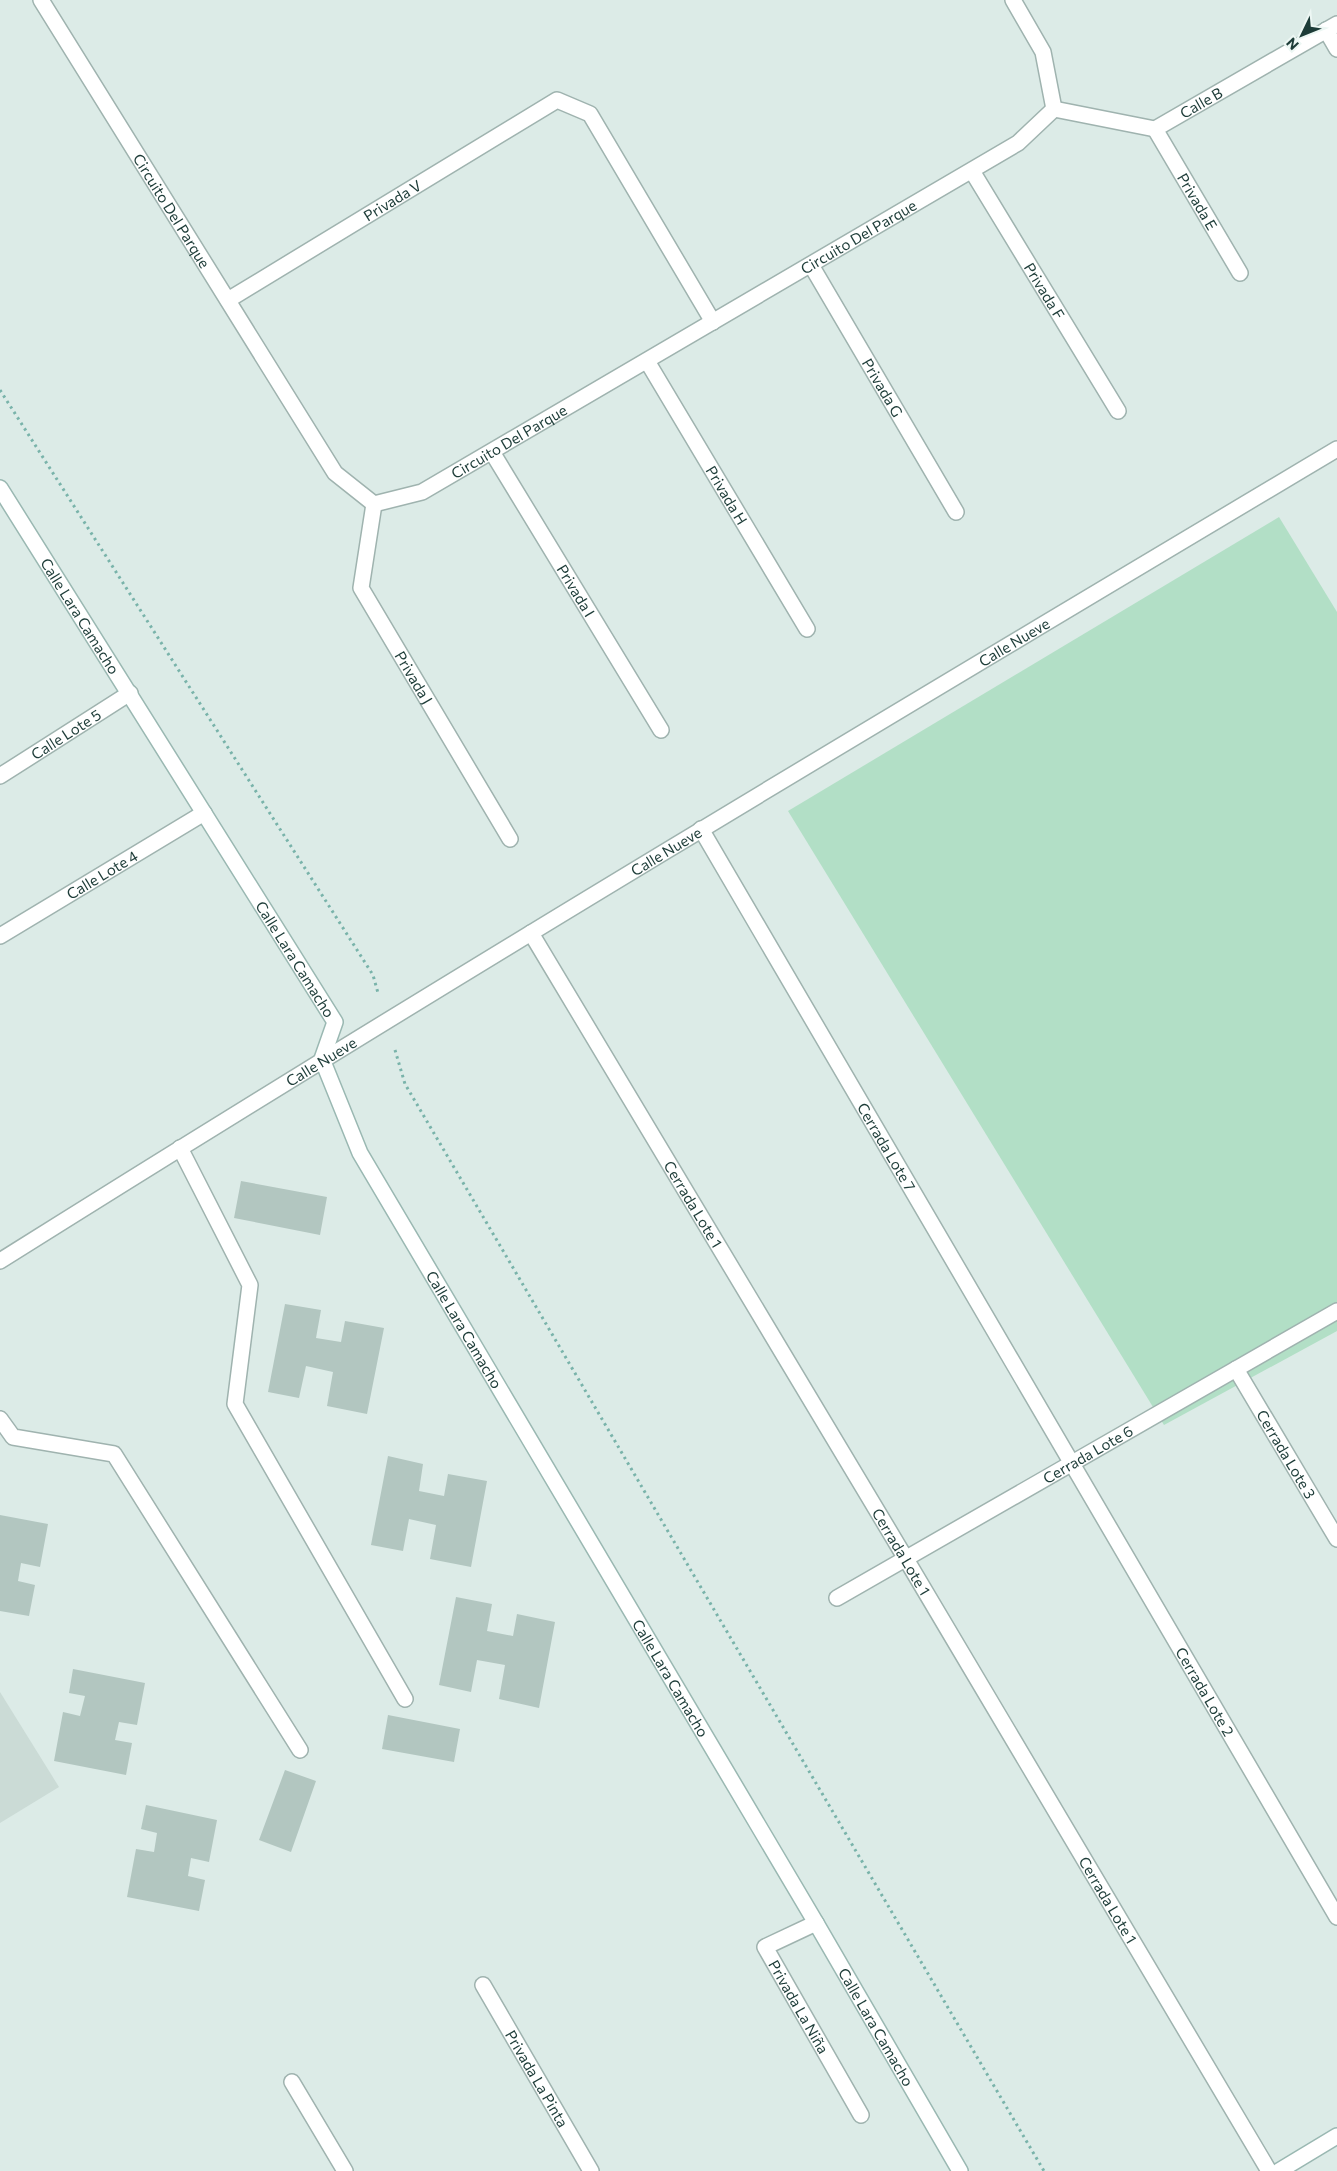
<svg xmlns="http://www.w3.org/2000/svg" width="1337" height="2171" viewBox="0 0 1337 2171" font-family="Commissioner,sans-serif">
  <rect width="100%" height="100%" fill="#dcebe7"/>
  <!-- built -->
  <path fill="#cbdbd6" d="M0 1692 59 1787 0 1823Z"/>
  <!-- green -->
  <path fill="#b2dfc6" d="M1279 517 1337 612V1331L1164 1425 788 811Z"/>
  <!-- building -->
  <path fill="#b2c6c0" d="M241 1181 327 1197 320 1235 234 1218Z
    M285 1304 321 1310 316 1338 341 1342 345 1321 384 1328 367 1414 327 1406 333 1372 306 1366 299 1398 268 1392Z
    M388 1456 423 1464 419 1491 444 1496 448 1474 487 1481 471 1567 430 1559 436 1525 409 1519 403 1551 371 1545Z
    M0 1515 48 1524 40 1567 21 1563 18 1581 35 1585 29 1616 0 1611Z
    M456 1597 492 1604 487 1631 513 1636 517 1614 555 1622 539 1708 499 1699 505 1665 477 1660 471 1692 439 1685Z
    M73 1669 145 1683 137 1725 119 1722 115 1740 132 1743 126 1775 54 1761 63 1712 80 1716 85 1696 69 1693Z
    M388 1715 460 1729 454 1762 382 1749Z
    M285 1770 316 1781 291 1852 259 1840Z
    M146 1805 217 1820 209 1862 191 1858 188 1876 205 1880 199 1911 127 1897 136 1849 154 1852 157 1833 141 1829Z"/>
  <g fill="none" stroke-linecap="round" stroke-linejoin="round">
    <defs>
      <g id="street">
        <path id="s1" d="M41 0 335 473 374 504"/>
        <path d="M1013 0 1043 52 1054 109"/>
        <path d="M1326 30 1337 49"/>
        <path id="s2" d="M1054 109 1155 129 1337 24"/>
        <path id="s3" d="M1155 129 1240 273"/>
        <path id="s4" d="M972 171 1118 411"/>
        <path id="s5" d="M811 265 956 512"/>
        <path id="s6" d="M228 300 557 100 590 114 713 322"/>
        <path id="s7" d="M647 361 807 629"/>
        <path id="s8" d="M492 452 661 730"/>
        <path id="s9" d="M374 504 422 492 1018 143 1054 109"/>
        <path id="s10" d="M374 504 361 588 510 839"/>
        <path id="s11" d="M0 776 130 693"/>
        <path id="s12" d="M701 829 1337 1917"/>
        <path id="s13" d="M531 933 906 1559 1269 2171"/>
        <path id="s14" d="M0 936 204 813"/>
        <path d="M180 1148 250 1285 235 1404 405 1699"/>
        <path id="s15" d="M0 1261C442 983 889 716 1337 449"/>
        <path id="s16" d="M1236 1369 1337 1539"/>
        <path d="M0 1419 13 1437 114 1454 300 1750"/>
        <path id="s17" d="M837 1598 1337 1311"/>
        <path id="s18" d="M816 1923 765 1947 861 2115"/>
        <path id="s19" d="M483 1985 591 2171"/>
        <path d="M292 2082 345 2171"/>
      </g>
      <g id="secondary">
        <path id="s20" d="M0 488 335 1022 322 1059 360 1153 816 1923 960 2171"/>
        <path d="M1279 2171 1337 2136"/>
      </g>
    </defs>
    <!-- street casing -->
    <use href="#street" stroke="#9fb3af" stroke-width="18"/>
    <!-- secondary casing -->
    <use href="#secondary" stroke="#9ab8b2" stroke-width="18"/>
    <!-- path -->
    <path stroke="#79b3aa" stroke-width="3" stroke-dasharray="2.5 4" stroke-linecap="butt" d="M0 390 373 975 378 993
      M395 1050 405 1084 1044 2171"/>
    <!-- street -->
    <use href="#street" stroke="#fff" stroke-width="15"/>
    <!-- secondary -->
    <use href="#secondary" stroke="#fff" stroke-width="15"/>
  </g>
  <g text-anchor="middle" dominant-baseline="central" stroke-width="5" stroke-linejoin="round" paint-order="stroke">
    <!-- street labels -->
    <g font-size="15" fill="#1d3c38" stroke="#edf7f4">
      <text stroke="none"><textPath href="#s2" startOffset="156">Calle B</textPath></text>
      <text stroke="none"><textPath href="#s6" startOffset="192">Privada V</textPath></text>
      <text stroke="none"><textPath href="#s3" startOffset="84">Privada E</textPath></text>
      <text stroke="none"><textPath href="#s1" startOffset="248">Circuito Del Parque</textPath></text>
      <text stroke="none"><textPath href="#s9" startOffset="555">Circuito Del Parque</textPath></text>
      <text stroke="none"><textPath href="#s4" startOffset="140">Privada F</textPath></text>
      <text stroke="none"><textPath href="#s5" startOffset="142">Privada G</textPath></text>
      <text stroke="none"><textPath href="#s9" startOffset="150">Circuito Del Parque</textPath></text>
      <text stroke="none"><textPath href="#s7" startOffset="156">Privada H</textPath></text>
      <text stroke="none"><textPath href="#s8" startOffset="162">Privada I</textPath></text>
      <text stroke="none"><textPath href="#s20" startOffset="151">Calle Lara Camacho</textPath></text>
      <text stroke="none"><textPath href="#s15" startOffset="1188">Calle Nueve</textPath></text>
      <text stroke="none"><textPath href="#s10" startOffset="189">Privada J</textPath></text>
      <text stroke="none"><textPath href="#s11" startOffset="78">Calle Lote 5</textPath></text>
      <text stroke="none"><textPath href="#s15" startOffset="782">Calle Nueve</textPath></text>
      <text stroke="none"><textPath href="#s14" startOffset="119">Calle Lote 4</textPath></text>
      <text stroke="none"><textPath href="#s20" startOffset="556">Calle Lara Camacho</textPath></text>
      <text stroke="none"><textPath href="#s15" startOffset="378">Calle Nueve</textPath></text>
      <text stroke="none"><textPath href="#s12" startOffset="368">Cerrada Lote 7</textPath></text>
      <text stroke="none"><textPath href="#s13" startOffset="316">Cerrada Lote 1</textPath></text>
      <text stroke="none"><textPath href="#s20" startOffset="976">Calle Lara Camacho</textPath></text>
      <text stroke="none"><textPath href="#s16" startOffset="99">Cerrada Lote 3</textPath></text>
      <text stroke="none"><textPath href="#s17" startOffset="289">Cerrada Lote 6</textPath></text>
      <text stroke="none"><textPath href="#s13" startOffset="721">Cerrada Lote 1</textPath></text>
      <text stroke="none"><textPath href="#s20" startOffset="1381">Calle Lara Camacho</textPath></text>
      <text stroke="none"><textPath href="#s12" startOffset="999">Cerrada Lote 2</textPath></text>
      <text stroke="none"><textPath href="#s13" startOffset="1126">Cerrada Lote 1</textPath></text>
      <text stroke="none"><textPath href="#s18" startOffset="125">Privada La Niña</textPath></text>
      <text stroke="none"><textPath href="#s20" startOffset="1786">Calle Lara Camacho</textPath></text>
      <text stroke="none"><textPath href="#s19" startOffset="108">Privada La Pinta</textPath></text>
    </g>
  </g>
  <!-- north arrow -->
  <g transform="translate(1302 35) rotate(227)" stroke="#edf7f4" stroke-width="4" paint-order="stroke">
  <path d="M0-4L9 19L0 12L-9 19Z" fill="#1d3c38"/>
  <text y="-8" font-size="14" font-weight="bold" text-anchor="middle" fill="#1d3c38">N</text>
  </g>
</svg>
